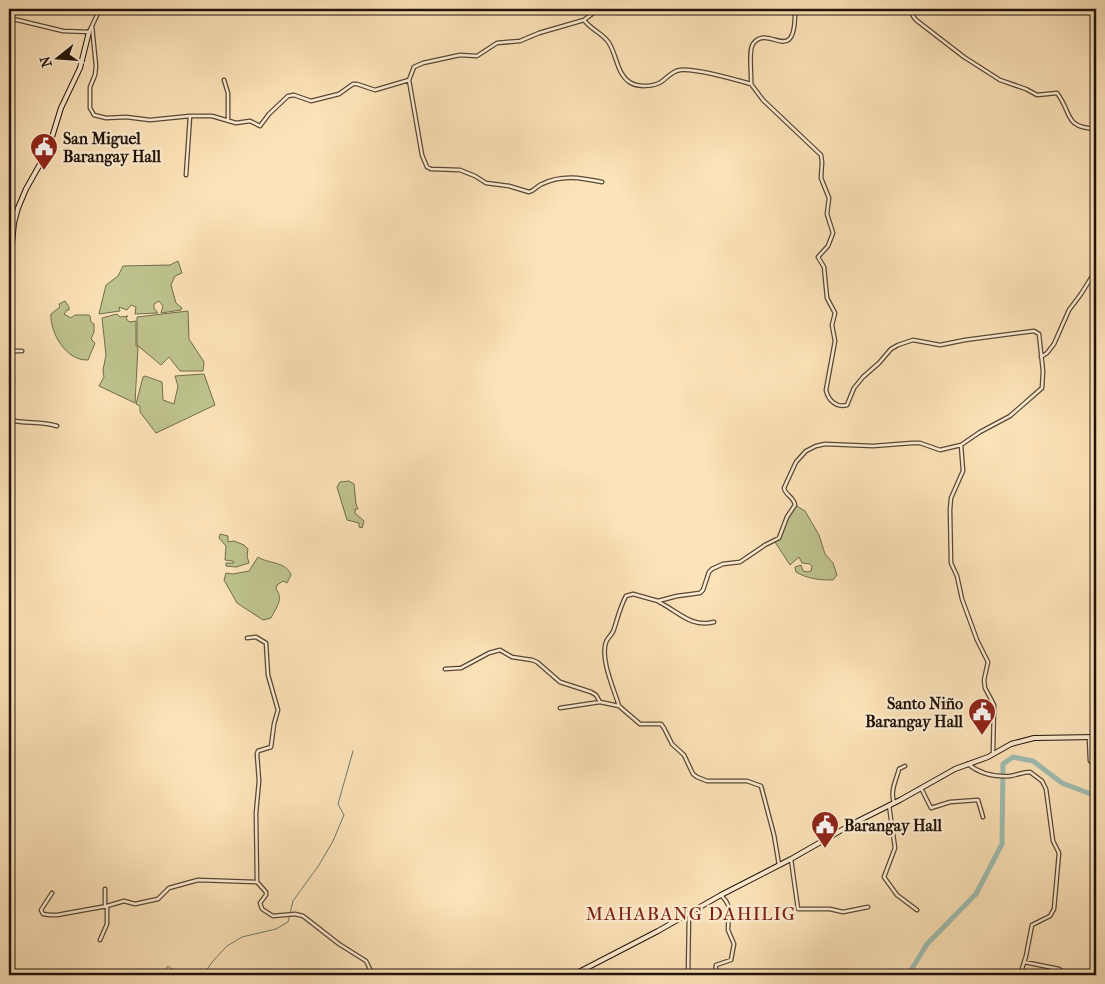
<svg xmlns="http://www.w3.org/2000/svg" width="1105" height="984" viewBox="0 0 1105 984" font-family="'IM FELL French Canon',serif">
  <rect width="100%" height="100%" fill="#fde3b9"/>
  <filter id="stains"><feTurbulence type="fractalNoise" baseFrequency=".004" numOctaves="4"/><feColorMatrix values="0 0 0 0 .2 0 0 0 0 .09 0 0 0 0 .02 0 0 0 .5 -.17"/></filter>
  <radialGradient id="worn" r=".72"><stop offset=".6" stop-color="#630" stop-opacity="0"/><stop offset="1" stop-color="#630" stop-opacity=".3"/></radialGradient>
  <!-- green -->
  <path fill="#bfc48f" stroke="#706c4c" d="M178 261 182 273 175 276 171 285 176 303 182 308 181 310 161 313 163 306 159 301 154 304V308L158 313 135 314 136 307 131 305 127 310 119 307 120 311 99 314 106 285 118 276 123 266 170 265Z
    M65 301 69 307V310H67L64 314 71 318 75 315H89L90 316 91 322 94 324V332L91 339 95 343 88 360C66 361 50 333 51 314L60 307 59 304Z
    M188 311 189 339 204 362 203 371H180L169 357 161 365 137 345V317Z
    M117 314 120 317 128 316 126 318 129 322 136 321V346L138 347 135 403 99 386 104 377 103 370 106 355 102 318Z
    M204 374 215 405 156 433 140 412V406L136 404 143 377 145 376 162 382 163 400 174 404 178 386 175 376Z
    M349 481 354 484 356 504 358 509H355V513L364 521 362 528 359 527V523L347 520 337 487 340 482Z
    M795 505 805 511 819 535 825 554 833 563 837 575 833 580C819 580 808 579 796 572L795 567 801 565 803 571 808 572 811 571 812 566 810 564 802 563 799 557 790 565 775 542 778 540 784 524Z
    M220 534 228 536V542L234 541 244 545 248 549 247 556 249 563 236 567 226 566V563H234L233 561 225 560 226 546 219 538Z
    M258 557C268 564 286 561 291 575L287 583 283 581 277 585 276 589C284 599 276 608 271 618L263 620 237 603 224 580 226 573 233 574 249 571Z"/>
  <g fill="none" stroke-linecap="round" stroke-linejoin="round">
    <!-- stream -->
    <path stroke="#6c7a6f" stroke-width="1" d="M161 975 168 966 179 975
      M203 975 213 961 227 946 242 937 276 929 288 922 293 901 319 865 333 841 344 815 338 804 353 751"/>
    <!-- river -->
    <path stroke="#9fbeb3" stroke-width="5" d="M908 975 927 944 976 894 1002 844 1003 764 1013 757 1033 761 1062 783 1096 796"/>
    <defs>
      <path id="street" d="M592 9V14L584 20 539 33 520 41 497 43 477 56 460 55 423 63 414 67 409 80 422 155 427 167 431 169 460 170 475 176 486 183 509 186 529 192C534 191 537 186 542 184 562 174 582 178 602 182
        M913 9V16L916 20 964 57 1000 80 1026 89 1037 95 1057 93C1073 114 1063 127 1096 129
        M9 18 63 31 89 32 100 9
        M584 20C591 30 603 33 609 43 617 56 617 75 631 83 638 87 653 87 661 82 667 78 672 71 680 70 693 68 737 80 751 84L763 100 821 155 822 162 821 178 829 198 827 214 833 233 828 246 818 257 824 267 827 298 835 313 832 325 835 341 826 390C828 400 836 408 847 405L854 388 863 377 879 363 891 349 898 345 913 340 940 345 965 340 1034 331 1039 334 1043 371 1042 388 1010 416 980 432 961 445 940 450 920 443H912L873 446 825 444 816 446 806 451 796 462 784 488C785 495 794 497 795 505L787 517 779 538 765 545 740 562 723 564 712 569 709 572 703 590 700 593 677 596 658 601 633 594 626 596C620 607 618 617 614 629 613 634 608 637 606 642 600 659 614 689 619 706
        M92 26 96 66 95 75 90 87V108L94 115 106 118 126 117 150 120 190 116H212L236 123 250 121 260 126 269 114 288 96 294 95 311 101 339 94 353 84H357L375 90 409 80
        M224 80 228 93V120
        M751 84C752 75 748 51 753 44 768 22 796 70 795 9
        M186 175 190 116
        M9 351H22
        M1041 357 1047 353 1054 344 1069 310 1081 294 1096 270
        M9 420C25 424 41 421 57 426
        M961 445 963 471 951 498 950 510 951 563 957 576 962 599 977 640 988 662 984 680 985 688 994 705 993 753
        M659 602C679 612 691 628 714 622
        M247 638 256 637 266 643 268 675 278 710 274 724 271 747 258 751 257 754 259 781 256 813 257 882
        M445 669 461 668 489 653 500 650 512 657 532 660 537 662 560 682 591 692 596 695 600 702 619 706 640 724H661L664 728 672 744 684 755 693 774 697 777 707 781H747L761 786 774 835 779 865
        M560 708 600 702
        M1089 738 1090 761
        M968 764C980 774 995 777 1010 776 1017 775 1023 772 1030 772L1042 781 1046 789 1053 841 1059 853 1054 909 1050 916 1032 925 1026 956 1020 975
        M921 788 931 808 950 802 978 800 983 817
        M894 803C890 790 896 781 899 769L905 766
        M889 805 895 848 884 877 897 895 917 910
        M791 859 798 909H830L843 912 868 907
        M105 889V906
        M52 893 41 910 43 914 50 915H57L107 906 124 901 135 904 158 899 169 888 198 880 257 882 266 892V895L260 903 262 909 273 916 295 914 303 916 339 944 366 961 373 975
        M100 940 107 924V906
        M1024 962 1059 969 1062 971V975
        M688 975 689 913
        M715 975 716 965 731 960 734 944 728 930 729 907 726 901 721 895"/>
      <path id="secondary" d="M9 274 14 223 18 208 26 189 48 150 61 108 80 68 89 32
        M573 975 658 931 721 895 791 859 854 823 900 800 955 769 988 757 1011 744 1034 738 1096 737"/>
    </defs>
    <!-- street casing -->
    <use href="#street" stroke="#574736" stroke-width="5"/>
    <!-- secondary casing -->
    <use href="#secondary" stroke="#20130a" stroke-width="6"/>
    <!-- street -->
    <use href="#street" stroke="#feedd2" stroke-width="2.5"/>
    <!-- secondary -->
    <use href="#secondary" stroke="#feedd2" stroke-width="4"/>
  </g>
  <!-- icons -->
  <defs>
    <symbol id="civic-pin" viewBox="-11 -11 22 30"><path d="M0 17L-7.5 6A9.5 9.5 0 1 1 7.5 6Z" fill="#8f2418" stroke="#feedd2"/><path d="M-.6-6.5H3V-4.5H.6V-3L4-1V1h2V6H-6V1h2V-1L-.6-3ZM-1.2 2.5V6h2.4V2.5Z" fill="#fff"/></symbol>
  </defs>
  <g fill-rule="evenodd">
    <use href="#civic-pin" x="28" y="131" width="32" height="43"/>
    <use href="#civic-pin" x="966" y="696" width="32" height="43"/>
    <use href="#civic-pin" x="809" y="809" width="32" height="43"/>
  </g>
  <g text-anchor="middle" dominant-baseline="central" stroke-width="4.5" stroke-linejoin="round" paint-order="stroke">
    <!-- poi labels -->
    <g font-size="16" font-weight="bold" fill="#20130a" stroke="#feedd2" text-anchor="start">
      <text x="63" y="138">San Miguel<tspan x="63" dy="18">Barangay Hall</tspan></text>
      <text x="963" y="703" text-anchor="end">Santo Niño<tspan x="963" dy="18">Barangay Hall</tspan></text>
      <text x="844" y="825">Barangay Hall</text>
    </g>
    <!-- quarter labels -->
    <g font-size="19" letter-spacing="1" fill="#7a1f14" stroke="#feedd2">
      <text x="691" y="914">MAHABANG DAHILIG</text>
    </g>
  </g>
  <!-- margin -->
  <rect width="1105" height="984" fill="none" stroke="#fde3b9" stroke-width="30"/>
  <rect x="10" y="10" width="1085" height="964" fill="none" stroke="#20130a" stroke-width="2.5"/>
  <rect x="15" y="15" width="1075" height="954" fill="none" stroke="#20130a"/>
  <!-- north arrow -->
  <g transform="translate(58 58) rotate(253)" stroke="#feedd2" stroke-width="4" paint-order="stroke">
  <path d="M0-4L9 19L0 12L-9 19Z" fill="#20130a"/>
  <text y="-8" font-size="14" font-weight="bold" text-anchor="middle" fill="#20130a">N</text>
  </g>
  <rect width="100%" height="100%" filter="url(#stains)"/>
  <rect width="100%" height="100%" fill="url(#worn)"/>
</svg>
